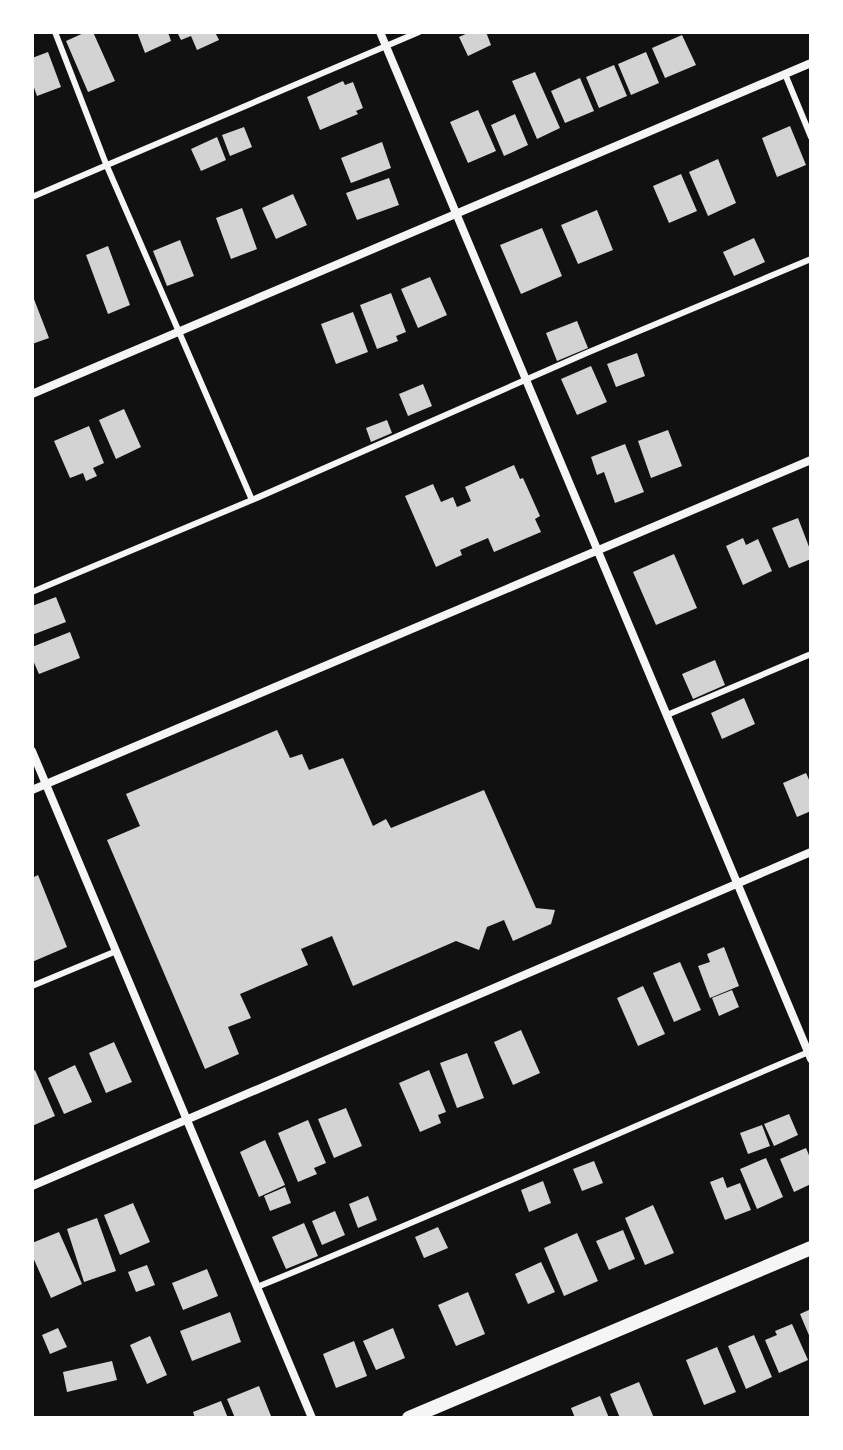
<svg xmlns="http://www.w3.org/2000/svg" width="843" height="1450" viewBox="0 0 843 1450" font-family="'Zilla Slab',serif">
  <rect width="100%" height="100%" fill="#111"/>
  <!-- building -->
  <path fill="#d3d3d3" d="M86 32H93L115 81 88 92 66 41Z
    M137 32H168L171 41 145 53Z
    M177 32H215L219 40 197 50 191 36 181 40Z
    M470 32H486L491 45 468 56 459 37Z
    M682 35 696 65 665 78 652 48Z
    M48 52 61 87 37 96 32 82V58Z
    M646 52 659 83 631 95 618 64Z
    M614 65 627 96 599 108 586 77Z
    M535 72 560 128 537 139 512 81Z
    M580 78 594 111 565 123 551 91Z
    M343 81 345 85 353 82 363 108 356 111 358 114 320 130 307 97Z
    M478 110 496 151 468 163 450 122Z
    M515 114 528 145 504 156 491 125Z
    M790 126 806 165 777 177 762 138Z
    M244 127 252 147 230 156 222 135Z
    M217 137 226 160 201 171 191 149Z
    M382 142 391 168 351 183 341 158Z
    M718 159 736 203 708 216 689 172Z
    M681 174 697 211 669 223 653 186Z
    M389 178 399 205 357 220 346 193Z
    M293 194 307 225 276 239 262 208Z
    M242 208 257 249 231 259 216 218Z
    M597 210 613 250 578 264 561 225Z
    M542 228 562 276 521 294 500 245Z
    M754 238 765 262 734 276 723 252Z
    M180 240 194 276 167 286 153 251Z
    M108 246 130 305 108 314 86 255Z
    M430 277 447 315 418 328 401 289Z
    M391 293 406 332 396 336 398 341 377 349 360 305Z
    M32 294 49 338 32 344Z
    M353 312 368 352 336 364 321 324Z
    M577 321 588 348 557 361 546 333Z
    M637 353 645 376 616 387 607 364Z
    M591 366 607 402 577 415 561 379Z
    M423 384 432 406 408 416 399 394Z
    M124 409 141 447 116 459 99 420Z
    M387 420 392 433 371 442 366 428Z
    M89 426 104 463 93 468 97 476 86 481 83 473 70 478 54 441Z
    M668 430 682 466 651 478 638 441Z
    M625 444 644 492 615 503 604 472 597 475 591 457Z
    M514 465 520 479 523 478 540 516 535 519 541 532 494 552 488 538 460 550 462 555 436 567 405 496 433 484 441 502 453 497 457 507 471 501 465 487Z
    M798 518 811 552V559L789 568 772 528Z
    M743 538 746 545 758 539 772 571 743 585 726 546Z
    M674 554 697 608 656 625 633 572Z
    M56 597 66 622 32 635V606Z
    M70 632 80 658 39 674 32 658V647Z
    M715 660 725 685 693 699 682 674Z
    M744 698 755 724 722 739 711 713Z
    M277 730 290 758 302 754 309 770 343 758 373 826 386 819 391 828 484 790 536 908 555 910 551 924 513 941 504 920 487 927 479 950 456 941 353 986 332 936 301 949 308 965 240 994 251 1018 228 1027 239 1054 205 1069 107 840 140 826 126 794Z
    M806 773 811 784V811L797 817 783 783Z
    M38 875 67 947 32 962V878Z
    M724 947 739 986 710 998 698 966 710 962 707 954Z
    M680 962 701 1010 674 1022 653 973Z
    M643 986 665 1034 638 1046 617 998Z
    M732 990 739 1007 719 1016 712 998Z
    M521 1030 540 1073 513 1085 494 1042Z
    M114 1042 132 1082 106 1093 89 1053Z
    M467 1053 484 1098 457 1108 440 1063Z
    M75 1065 92 1102 64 1114 48 1078Z
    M35 1070 55 1116 32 1126V1072Z
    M429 1070 446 1112 438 1115 441 1123 420 1132 399 1083Z
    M346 1108 362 1146 334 1158 318 1119Z
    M789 1114 798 1135 774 1146 764 1124Z
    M308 1120 326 1163 314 1168 317 1174 298 1182 278 1133Z
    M762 1125 770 1146 748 1154 740 1133Z
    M265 1140 285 1185 259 1197 240 1152Z
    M806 1148 811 1160V1184L794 1192 780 1159Z
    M766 1158 783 1197 757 1209 740 1169Z
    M594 1161 603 1183 582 1191 573 1169Z
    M723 1177 727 1188 740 1183 751 1210 725 1220 710 1182Z
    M543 1181 551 1203 529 1212 521 1190Z
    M285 1187 291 1203 270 1211 264 1196Z
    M368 1196 377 1220 358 1228 349 1204Z
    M133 1203 150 1242 120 1255 104 1215Z
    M653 1205 674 1253 645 1265 625 1218Z
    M335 1211 345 1235 322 1245 312 1221Z
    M97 1218 116 1271 84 1282 67 1229Z
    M304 1223 318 1256 286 1269 272 1237Z
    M438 1227 448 1248 424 1258 415 1237Z
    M623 1230 635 1259 609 1270 596 1241Z
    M59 1232 82 1284 51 1298 32 1255V1243Z
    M577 1233 598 1281 564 1296 544 1248Z
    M541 1262 555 1292 528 1304 515 1274Z
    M147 1265 155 1285 136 1292 128 1272Z
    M207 1269 218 1296 183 1310 172 1283Z
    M468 1292 485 1334 456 1346 438 1305Z
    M811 1309V1340L800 1314Z
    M230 1312 241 1342 192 1361 180 1331Z
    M792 1324 808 1360 779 1373 765 1340 777 1335 775 1331Z
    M58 1328 67 1347 50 1354 42 1335Z
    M393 1328 405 1358 376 1370 363 1341Z
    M754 1335 772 1377 746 1389 728 1346Z
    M150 1336 167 1375 147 1384 130 1345Z
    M354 1341 367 1376 336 1388 323 1354Z
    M717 1347 736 1392 704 1405 686 1360Z
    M112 1361 117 1380 67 1392 63 1372Z
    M639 1382 654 1418H620L610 1394Z
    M259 1386 271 1416 235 1418 227 1399Z
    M600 1396 609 1418H575L571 1408Z
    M221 1401 228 1418H195L193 1412Z"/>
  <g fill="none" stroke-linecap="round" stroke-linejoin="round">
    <!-- service -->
    <path stroke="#f5f5f5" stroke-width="6" d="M55 32 106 164 252 500
      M785 74 811 137
      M32 197 419 32
      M32 592 252 500 589 352 811 259
      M667 715 811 654
      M32 986 114 952
      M257 1287C443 1212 626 1129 811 1051"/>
    <!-- minor -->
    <path stroke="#f5f5f5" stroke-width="8" d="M380 32 811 1059
      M32 394 811 63
      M32 751 312 1418
      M32 790 811 460
      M32 1186 811 852"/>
    <!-- tertiary -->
    <path stroke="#f5f5f5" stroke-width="14" d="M409 1418 811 1248"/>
  </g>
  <!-- border -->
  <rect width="843" height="1450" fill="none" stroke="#ffffff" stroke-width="68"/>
</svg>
